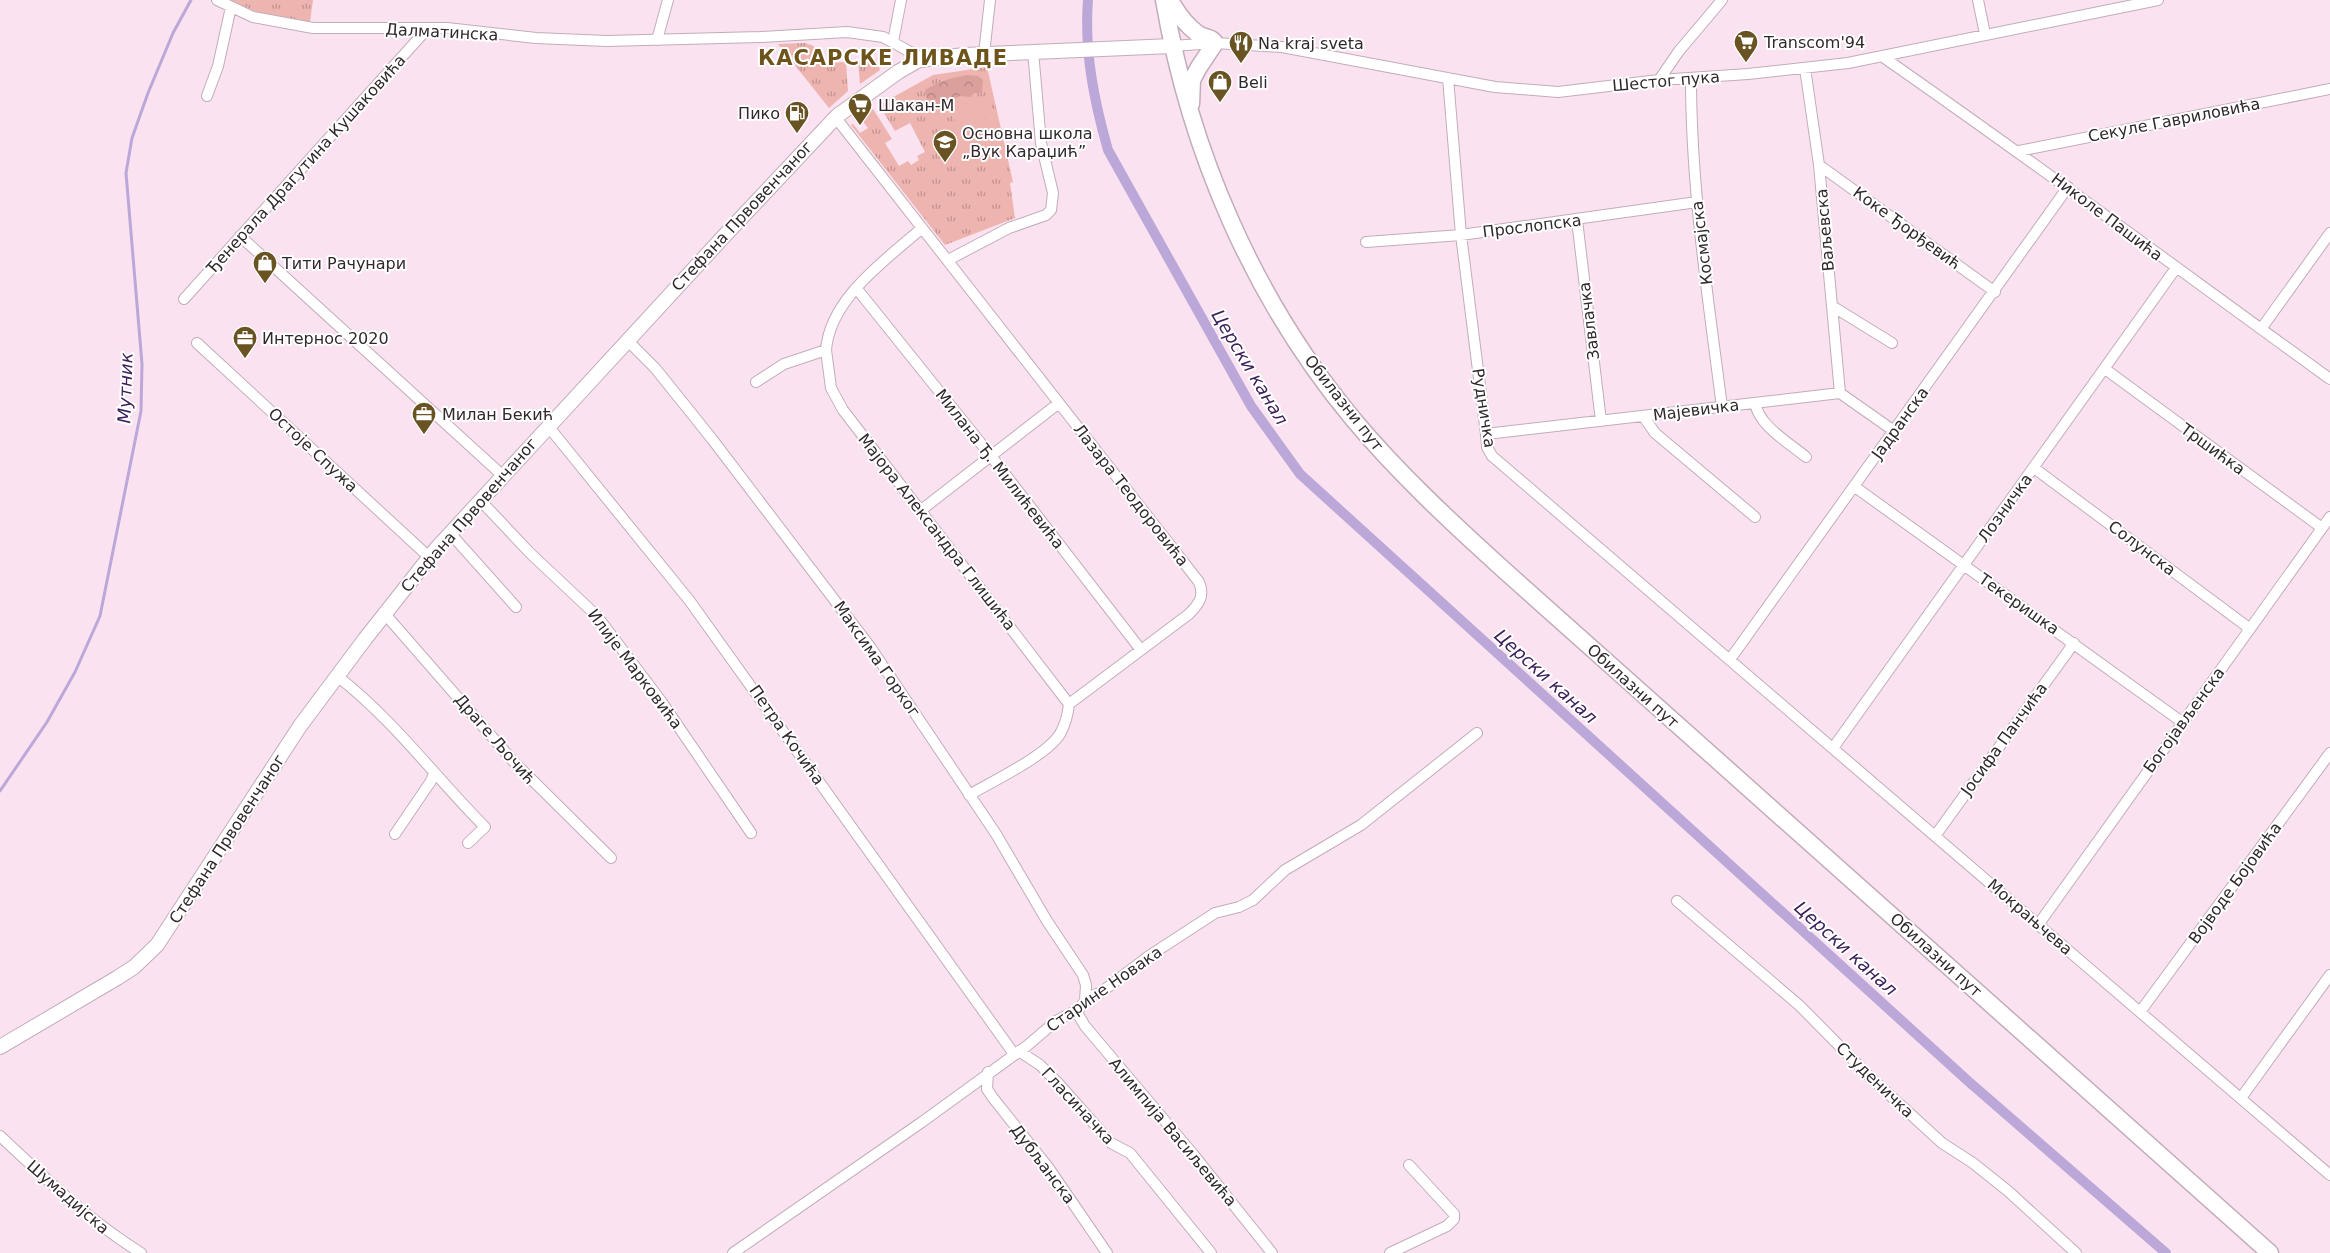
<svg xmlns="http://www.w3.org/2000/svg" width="2330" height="1253" viewBox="0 0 2330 1253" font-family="'DejaVu Sans',sans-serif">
  <defs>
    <pattern id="grass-tufts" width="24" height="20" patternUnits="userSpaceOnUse" patternTransform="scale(1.25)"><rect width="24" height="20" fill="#eeb4af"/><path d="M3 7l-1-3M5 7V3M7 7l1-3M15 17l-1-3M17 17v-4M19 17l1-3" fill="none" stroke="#c1928f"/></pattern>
    <pattern id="forest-crowns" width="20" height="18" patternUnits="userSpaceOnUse" patternTransform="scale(1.25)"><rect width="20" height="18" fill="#dca09c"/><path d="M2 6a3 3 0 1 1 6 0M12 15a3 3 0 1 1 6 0" fill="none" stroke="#b38280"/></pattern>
  </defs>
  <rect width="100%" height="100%" fill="#fae2f0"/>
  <!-- grass -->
  <path fill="url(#grass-tufts)" d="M230 0H313L310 22 257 12Z
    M805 43 814 46 815 64 846 62 848 91 829 108 778 44Z
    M876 59 880 70 860 84 858 60Z
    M987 67 1013 182 1010 183 1015 218 945 245 851 125 853 124 860 133 868 128 860 118 873 109 892 139 885 143 899 166 908 161 911 165 919 160 917 156 925 152 910 123 895 131 879 105 933 75Z"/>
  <!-- forest -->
  <path fill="url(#forest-crowns)" d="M967 75 978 76 983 80 982 93H974L971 97 960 96 952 101 946 100 940 106 927 100 925 90C939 81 951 78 967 75Z"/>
  <!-- pitch -->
  <path fill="#eeb4af" d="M981 100 994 158 964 165 951 107Z"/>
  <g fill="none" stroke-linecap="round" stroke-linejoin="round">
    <!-- stream -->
    <path stroke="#bba8d9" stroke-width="3" d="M0 791 47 722 75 672 100 616 141 411 142 364 126 173 132 138 148 93 173 33 191 0"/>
    <!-- canal -->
    <path stroke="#bba8d9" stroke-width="10" d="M1088 0C1084 51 1094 101 1108 150L1251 406 1300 474 1968 1081 2166 1253"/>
    <defs>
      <path id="street" d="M217 0 253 17 313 28H447L536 38 607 41 760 37 847 32 883 37 923 59
        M1978 0 1985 34
        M657 40 668 0
        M893 42 901 0
        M1172 46 1215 43 1282 47 1495 87 1558 92 1659 80 1748 74 1848 63 2158 0
        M984 54 990 0
        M1883 57C2034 162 2181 271 2330 379
        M1805 68 1819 165 1840 393
        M1448 78 1461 235 1486 434 1487 447 1492 456 2330 1175
        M1691 78C1691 188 1708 298 1722 407
        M1659 80 1679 51 1722 0
        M207 96 218 66 231 7
        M836 118 1199 582C1205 596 1199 604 1189 614L1069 704
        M2019 151 2330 89
        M1819 165 1995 292
        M1577 220 1601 421
        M240 236 502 475
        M1366 242 1461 235 1697 202
        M948 260 1009 228 1046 215 1051 210 1053 193 1041 143 1033 51
        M857 289 991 456 1141 650
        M184 299 428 28
        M1832 306 1892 343
        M2261 329 2330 233
        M628 341 655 368 712 439 871 648 996 834 1047 921 1083 975 1086 985 1085 1001
        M197 343 429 557
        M826 350 831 388 843 410 1069 704
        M2105 369 2322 528
        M756 382 784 364 826 350C830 298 886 260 922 228
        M1755 403C1759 426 1788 442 1806 457
        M1643 416 1655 433 1755 517
        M548 426 689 600 1014 1054
        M1486 434 1840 393 1894 431
        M2034 468 2249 628
        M1855 487 2182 722
        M480 500 530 553 597 616 661 701 751 833
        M920 511 1059 403
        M450 533 516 607
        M385 614 514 762 611 858
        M1731 658 2068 187
        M337 676C393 719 436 778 485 827L468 843
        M1833 748 2176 268
        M969 795C993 781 1046 756 1060 734 1065 725 1068 714 1069 704
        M395 834 431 781 434 773
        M1935 836 2074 643
        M1677 901 1800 1006 1870 1077 1942 1143 1973 1163 2008 1191 2076 1253
        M2038 925 2330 517
        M1076 1011 1085 1026 1193 1154 1272 1253
        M2140 1012 2330 753
        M1019 1051 1040 1065 1059 1084 1111 1143 1130 1153 1211 1253
        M988 1072 987 1089 993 1098 1048 1167 1107 1253
        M2241 1098 2330 975
        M0 1136C45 1178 88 1220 141 1253
        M733 1253 922 1122 1028 1045 1056 1021 1079 1009 1088 997 1100 993 1149 956 1215 913 1239 907 1253 900 1285 870 1361 825 1477 733
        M1390 1253 1447 1226 1454 1219V1214L1409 1165"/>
      <path id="secondary" d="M0 1047 117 978 134 967 157 945 300 726 365 639 436 549 726 234 837 116 898 72 919 60 965 55 1172 46"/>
      <path id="primary" d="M1164 0C1190 152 1254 300 1353 419 1399 474 1452 523 1505 571L2270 1253
        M1170 0C1177 13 1186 25 1198 34 1204 38 1212 37 1215 43L1199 67 1192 80 1191 104"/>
    </defs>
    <!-- street casing -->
    <use href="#street" stroke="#c3acb9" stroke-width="12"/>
    <!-- secondary casing -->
    <use href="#secondary" stroke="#c3acb9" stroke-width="16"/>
    <!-- primary casing -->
    <use href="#primary" stroke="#c3acb9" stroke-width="19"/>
    <!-- street -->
    <use href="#street" stroke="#fff" stroke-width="10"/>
    <!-- secondary -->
    <use href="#secondary" stroke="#fff" stroke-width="14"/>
    <!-- primary -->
    <use href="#primary" stroke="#fff" stroke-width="16"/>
  </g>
  <!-- icons -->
  <defs>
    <symbol id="supermarket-pin" viewBox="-11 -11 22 30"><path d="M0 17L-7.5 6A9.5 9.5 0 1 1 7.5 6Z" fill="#695322" stroke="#fff"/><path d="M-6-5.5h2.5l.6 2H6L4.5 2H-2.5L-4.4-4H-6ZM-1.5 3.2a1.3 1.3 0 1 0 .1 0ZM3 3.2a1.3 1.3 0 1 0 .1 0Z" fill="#fff"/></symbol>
    <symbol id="restaurant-pin" viewBox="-11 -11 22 30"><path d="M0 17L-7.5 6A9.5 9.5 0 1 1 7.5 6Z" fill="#695322" stroke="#fff"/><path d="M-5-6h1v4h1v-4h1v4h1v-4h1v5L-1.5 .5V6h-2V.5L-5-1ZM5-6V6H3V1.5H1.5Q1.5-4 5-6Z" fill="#fff"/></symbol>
    <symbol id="shop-pin" viewBox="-11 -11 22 30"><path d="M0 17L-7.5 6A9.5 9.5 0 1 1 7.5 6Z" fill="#695322" stroke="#fff"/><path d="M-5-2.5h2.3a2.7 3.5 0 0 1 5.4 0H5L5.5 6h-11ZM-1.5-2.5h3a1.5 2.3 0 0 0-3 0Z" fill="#fff"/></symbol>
    <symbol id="fuel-pin" viewBox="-11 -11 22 30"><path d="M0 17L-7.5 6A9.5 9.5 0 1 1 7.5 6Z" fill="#695322" stroke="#fff"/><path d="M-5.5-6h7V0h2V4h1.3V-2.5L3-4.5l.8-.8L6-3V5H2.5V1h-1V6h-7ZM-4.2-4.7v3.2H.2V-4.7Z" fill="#fff"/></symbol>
    <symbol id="school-pin" viewBox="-11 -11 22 30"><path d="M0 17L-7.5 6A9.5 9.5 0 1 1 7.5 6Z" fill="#695322" stroke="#fff"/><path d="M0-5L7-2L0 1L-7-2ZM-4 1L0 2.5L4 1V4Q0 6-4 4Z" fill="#fff"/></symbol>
    <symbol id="office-pin" viewBox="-11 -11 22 30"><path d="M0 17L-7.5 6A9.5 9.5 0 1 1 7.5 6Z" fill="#695322" stroke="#fff"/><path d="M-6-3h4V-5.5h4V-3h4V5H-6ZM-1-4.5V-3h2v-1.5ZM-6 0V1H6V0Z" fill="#fff"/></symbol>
  </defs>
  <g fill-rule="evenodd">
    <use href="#supermarket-pin" x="1732" y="28" width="28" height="38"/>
    <use href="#restaurant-pin" x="1227" y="29" width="28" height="38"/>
    <use href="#shop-pin" x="1206" y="68" width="28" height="38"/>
    <use href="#supermarket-pin" x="846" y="91" width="28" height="38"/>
    <use href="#fuel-pin" x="783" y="99" width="28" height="38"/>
    <use href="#school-pin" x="931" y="128" width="28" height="38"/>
    <use href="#shop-pin" x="251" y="249" width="28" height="38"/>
    <use href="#office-pin" x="231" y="324" width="28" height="38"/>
    <use href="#office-pin" x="410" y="400" width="28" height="38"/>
  </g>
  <g text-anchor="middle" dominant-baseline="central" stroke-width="4" stroke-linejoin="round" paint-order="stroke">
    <!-- street labels -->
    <g font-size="16" fill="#31282d" stroke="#fff">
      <text transform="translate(442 32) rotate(3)">Далматинска</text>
      <text transform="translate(1666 81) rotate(-5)">Шестог пука</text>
      <text transform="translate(2174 120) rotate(-11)">Секуле Гавриловића</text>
      <text transform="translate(306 164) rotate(-48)">Ђенерала Драгутина Кушаковића</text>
      <text transform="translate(742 216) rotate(-47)">Стефана Првовенчаног</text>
      <text transform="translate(2107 217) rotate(37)">Николе Пашића</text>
      <text transform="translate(1532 226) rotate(-7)">Прослопска</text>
      <text transform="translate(1907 228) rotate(36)">Коке Ђорђевић</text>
      <text transform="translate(1825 230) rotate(-95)">Ваљевска</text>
      <text transform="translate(1702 243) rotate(-97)">Космајска</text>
      <text transform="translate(1589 321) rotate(-97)">Завлачка</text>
      <text transform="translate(1344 403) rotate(52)">Обилазни пут</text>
      <text transform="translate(1484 408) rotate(81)">Рудничка</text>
      <text transform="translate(1696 410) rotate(-7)">Мајевичка</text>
      <text transform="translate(1900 423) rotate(-54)">Јадранска</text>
      <text transform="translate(2213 449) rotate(36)">Тршићка</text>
      <text transform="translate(313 450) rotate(43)">Остоје Спужа</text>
      <text transform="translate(1000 469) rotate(52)">Милана Ђ. Милићевића</text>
      <text transform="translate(1131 495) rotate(52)">Лазара Теодоровића</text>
      <text transform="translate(2005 508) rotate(-54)">Лозничка</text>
      <text transform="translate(469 515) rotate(-49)">Стефана Првовенчаног</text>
      <text transform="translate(937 532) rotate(52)">Мајора Александра Глишића</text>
      <text transform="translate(2142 548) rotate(37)">Солунска</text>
      <text transform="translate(2019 604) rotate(35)">Текеришка</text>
      <text transform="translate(877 659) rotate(55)">Максима Горког</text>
      <text transform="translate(635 669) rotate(53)">Илије Марковића</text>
      <text transform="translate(1633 686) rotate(42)">Обилазни пут</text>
      <text transform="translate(2184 720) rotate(-54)">Богојављенска</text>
      <text transform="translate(787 735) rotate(55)">Петра Кочића</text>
      <text transform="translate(495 739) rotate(49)">Драге Љочић</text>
      <text transform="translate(2004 739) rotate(-54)">Јосифа Панчића</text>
      <text transform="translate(227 839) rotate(-57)">Стефана Првовенчаног</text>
      <text transform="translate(2235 883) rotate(-54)">Војводе Бојовића</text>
      <text transform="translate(2030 917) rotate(41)">Мокрањчева</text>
      <text transform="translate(1936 955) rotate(42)">Обилазни пут</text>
      <text transform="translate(1104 989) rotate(-35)">Старине Новака</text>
      <text transform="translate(1875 1080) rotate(44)">Студеничка</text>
      <text transform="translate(1078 1106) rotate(47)">Гласиначка</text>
      <text transform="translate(1173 1132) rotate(50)">Алимпија Васиљевића</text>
      <text transform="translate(1043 1164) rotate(53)">Дубљанска</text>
      <text transform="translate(68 1197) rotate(41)">Шумадијска</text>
    </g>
    <!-- poi labels -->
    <g font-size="16" fill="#31282d" stroke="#fff" text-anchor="start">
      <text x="1764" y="42">Transcom'94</text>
      <text x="1258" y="43">Na kraj sveta</text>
      <text x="1238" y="82">Beli</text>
      <text x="878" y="105">Шакан-М</text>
      <text x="780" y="113" text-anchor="end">Пико</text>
      <text x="962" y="133">Основна школа<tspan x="962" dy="18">„Вук Караџић”</tspan></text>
      <text x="282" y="263">Тити Рачунари</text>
      <text x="262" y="338">Интернос 2020</text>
      <text x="442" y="414">Милан Бекић</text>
    </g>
    <!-- water labels -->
    <g font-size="18" font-style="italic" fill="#3b205a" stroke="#fff">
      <text transform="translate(1250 367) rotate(59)">Церски канал</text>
      <text transform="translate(125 388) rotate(-88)">Мутник</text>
      <text transform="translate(1546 676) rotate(42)">Церски канал</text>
      <text transform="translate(1846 948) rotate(42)">Церски канал</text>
    </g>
    <!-- district labels -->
    <g font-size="21" font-weight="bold" letter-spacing="1" fill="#6d541b" stroke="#fff">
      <text x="883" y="58">КАСАРСКЕ ЛИВАДЕ</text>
    </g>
  </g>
</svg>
